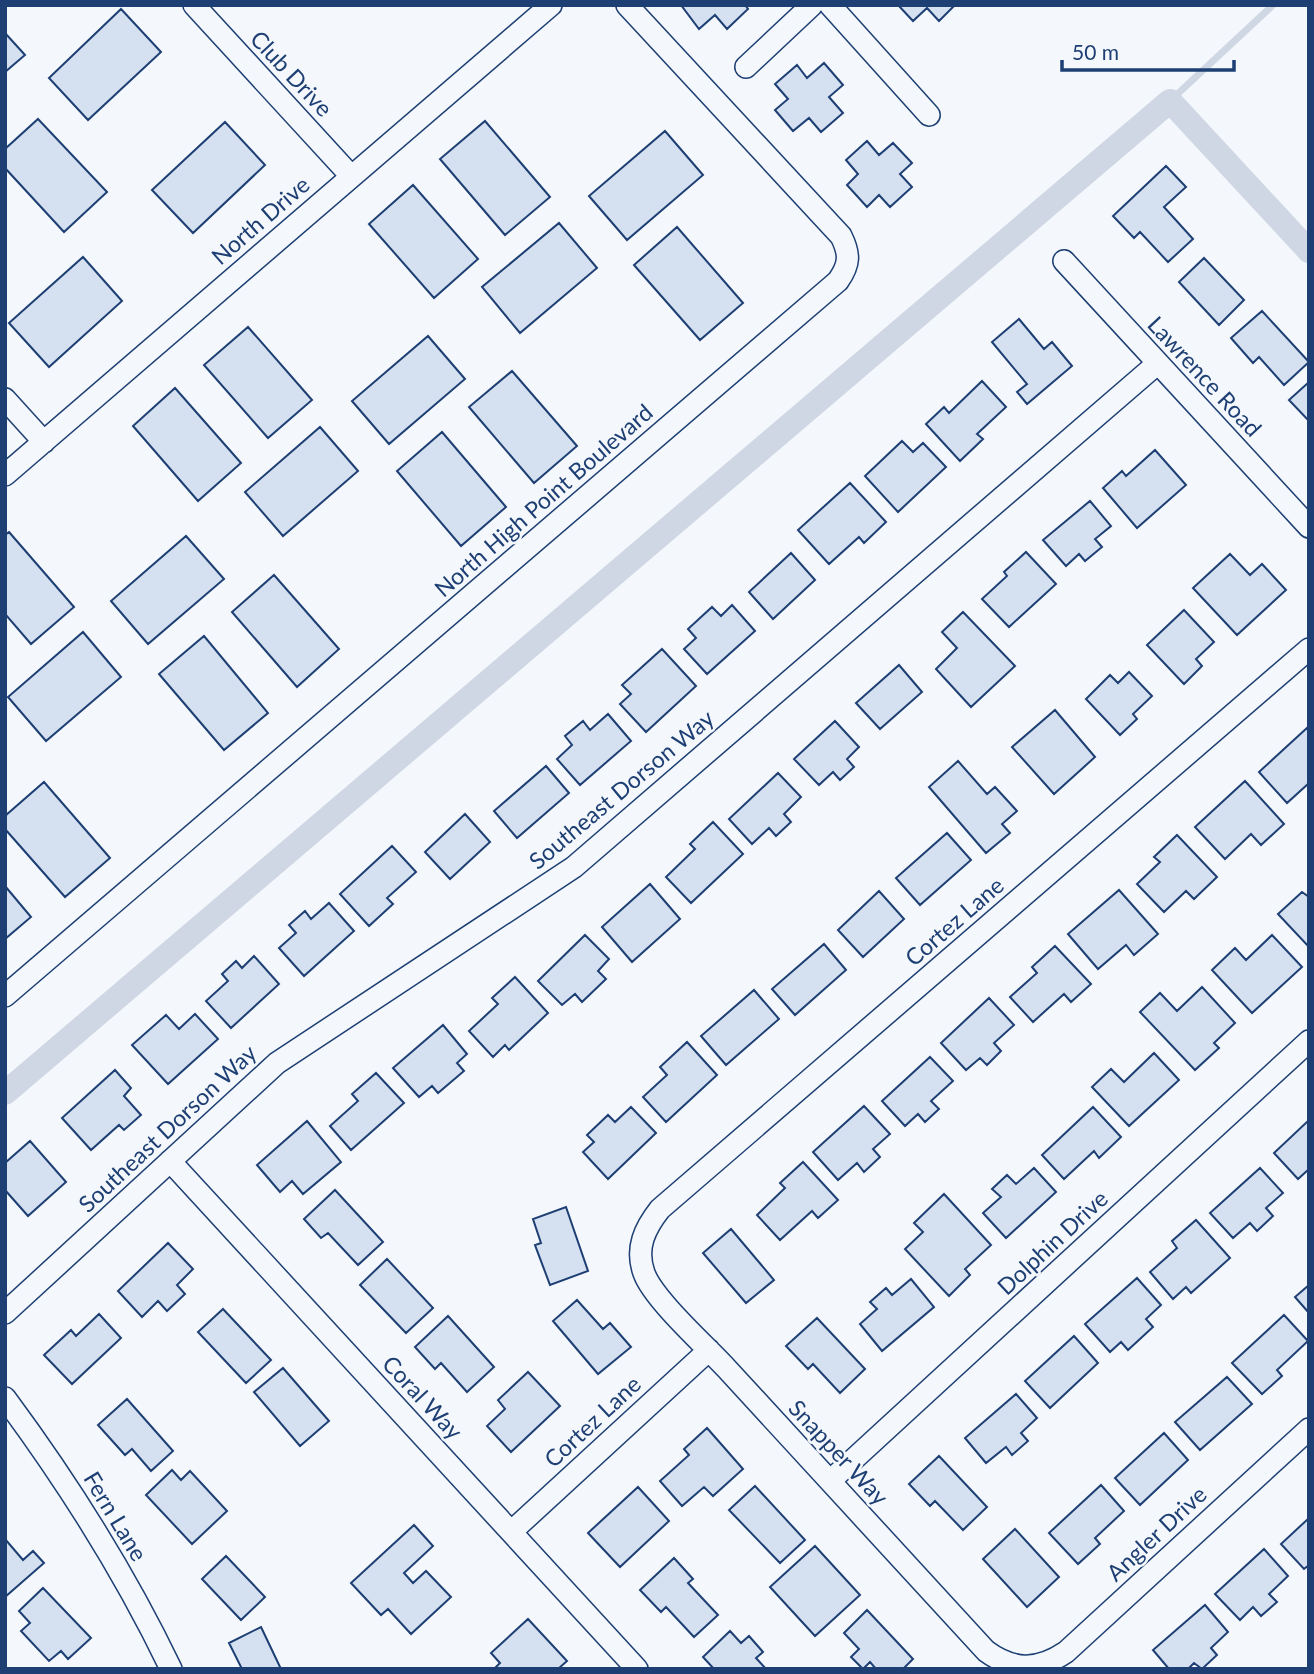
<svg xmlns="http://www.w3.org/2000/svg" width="1314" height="1674" viewBox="0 0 1314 1674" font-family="Lato,sans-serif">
  <rect width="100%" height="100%" fill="#f4f7fb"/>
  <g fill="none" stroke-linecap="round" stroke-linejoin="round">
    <!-- stream -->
    <path stroke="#cfd7e4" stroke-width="7" d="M1170 101 1273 5"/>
    <!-- canal -->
    <path stroke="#cfd7e4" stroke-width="24" d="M5 1093 1170 101 1309 251"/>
  </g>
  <!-- building -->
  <path fill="#d5e0f0" stroke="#1d3f73" stroke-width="2" d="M681 5H745L748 9 727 29 715 15 699 29Z
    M898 5H955L939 21 927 8 913 21Z
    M121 9 161 52 88 120 49 78Z
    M5 33 25 55 5 72Z
    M824 63 843 85 829 97 843 113 821 132 809 118 793 131 775 110 788 99 775 84 797 65 807 78Z
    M38 119 107 192 64 232 5 168V149Z
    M485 121 550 197 505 235 440 159Z
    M225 122 265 165 193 233 152 190Z
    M665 131 703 175 627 240 589 196Z
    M867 141 879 155 893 143 912 163 900 174 912 187 890 207 879 195 867 207 847 185 858 174 846 160Z
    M1166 166 1186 187 1164 207 1193 239 1168 262 1140 232 1134 238 1113 216Z
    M413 185 478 259 434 298 369 224Z
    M559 223 597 268 520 333 482 287Z
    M677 227 743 303 700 340 634 265Z
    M83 257 122 301 49 367 9 323Z
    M1204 258 1244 300 1219 325 1179 282Z
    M1262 311 1309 362 1284 385 1259 357 1253 363 1231 338Z
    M1019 319 1044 349 1052 342 1072 366 1027 404 1017 392 1027 384 992 342Z
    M248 327 312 400 268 438 204 365Z
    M428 336 465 379 389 444 352 401Z
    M512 371 577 446 534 483 469 407Z
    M982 381 1006 407 977 434 983 439 960 461 926 424 944 407 949 413Z
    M1309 382V421L1289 400Z
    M175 388 241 463 198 501 133 426Z
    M320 427 358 471 283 536 245 492Z
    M442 432 506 507 461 546 397 471Z
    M902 441 913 452 923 443 946 467 898 512 865 476Z
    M1155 450 1186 485 1137 528 1103 488 1122 471 1126 476Z
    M850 483 886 522 864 543 859 537 829 564 798 530Z
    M1090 501 1111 526 1095 539 1102 547 1085 561 1079 554 1066 566 1043 540Z
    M9 532 74 607 31 644 5 614V535Z
    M186 536 224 579 148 644 111 601Z
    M1026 552 1056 584 1009 627 982 599 1007 576 1004 572Z
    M791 553 815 580 773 619 749 592Z
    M1230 554 1250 575 1262 564 1286 590 1237 635 1193 588Z
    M274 575 339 649 297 687 232 612Z
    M732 605 755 631 707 674 684 649 696 638 688 629 712 607 721 616Z
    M1184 610 1214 642 1196 659 1202 666 1184 684 1147 645Z
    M963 612 1015 666 971 707 936 669 957 648 942 632Z
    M83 632 121 677 46 741 8 697Z
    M204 636 268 713 224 750 159 674Z
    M662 649 696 686 646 732 620 704 631 694 622 685Z
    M899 665 922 692 880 729 856 703Z
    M1129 672 1152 696 1133 714 1137 719 1120 735 1086 699 1110 675 1118 683Z
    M1055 710 1095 757 1054 794 1012 747Z
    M608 714 631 741 580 785 557 759 572 745 565 736 583 721 590 730Z
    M835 721 859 747 847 759 854 767 840 780 833 772 819 785 794 759Z
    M1308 727 1309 783 1287 803 1259 772Z
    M958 761 987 794 995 787 1017 811 1002 824 1010 833 986 853 929 787Z
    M546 766 569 793 517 838 494 811Z
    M778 773 801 797 784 814 791 822 776 836 769 828 752 844 729 819Z
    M1245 781 1284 824 1261 845 1251 834 1225 859 1195 827Z
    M44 782 110 858 65 897 5 829V816Z
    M465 814 490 842 450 879 425 852Z
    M713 822 743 854 691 903 666 877 695 849 690 844Z
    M947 833 971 860 920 905 896 878Z
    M1177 835 1217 877 1194 899 1186 891 1164 912 1137 884 1160 862 1154 857Z
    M392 846 416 872 387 898 393 904 369 926 340 894Z
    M650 884 680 919 632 962 602 927Z
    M5 886 31 917 5 939Z
    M1119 890 1158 934 1134 955 1126 945 1098 969 1068 934Z
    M879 891 904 919 863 957 838 930Z
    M1302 892 1309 897V947L1278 914Z
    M329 903 354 931 304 976 279 948 296 933 289 925 305 911 311 919Z
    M585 935 609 959 598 971 606 979 582 1002 575 994 562 1005 538 981Z
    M1272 935 1302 967 1252 1013 1212 970 1235 948 1246 960Z
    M824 944 846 970 795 1015 772 989Z
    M1055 946 1091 984 1071 1002 1064 994 1033 1022 1010 997 1037 973 1032 967Z
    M254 956 279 984 231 1028 206 1001 228 981 222 974 236 961 242 968Z
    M515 977 548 1013 509 1050 505 1045 493 1057 469 1031 498 1004 492 998Z
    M1202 987 1235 1023 1214 1043 1219 1048 1195 1070 1140 1012 1160 993 1177 1011Z
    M754 990 779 1019 726 1065 701 1036Z
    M989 998 1014 1025 994 1043 1001 1051 987 1065 980 1058 966 1070 941 1043Z
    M195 1014 218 1039 168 1084 132 1045 166 1015 179 1029Z
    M443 1025 467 1054 457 1063 464 1071 438 1093 432 1086 419 1097 393 1068Z
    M687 1042 717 1075 666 1122 643 1097 667 1075 660 1067Z
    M1154 1053 1179 1080 1129 1126 1092 1087 1111 1069 1124 1082Z
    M930 1057 953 1081 931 1101 939 1109 925 1122 918 1114 905 1126 882 1101Z
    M115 1070 131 1088 124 1096 141 1115 124 1130 119 1125 91 1150 62 1118Z
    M376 1073 404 1103 351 1150 330 1126 358 1101 352 1094Z
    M864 1106 890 1134 873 1149 880 1157 864 1172 857 1163 838 1180 813 1152Z
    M631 1107 656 1133 608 1179 583 1152 594 1142 587 1135 608 1115 615 1122Z
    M1093 1107 1121 1137 1099 1158 1094 1151 1064 1179 1042 1155Z
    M1309 1120V1169L1298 1179 1274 1153Z
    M307 1121 341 1162 303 1194 292 1181 280 1192 257 1165Z
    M30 1141 66 1182 28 1216 5 1190V1163Z
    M803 1162 838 1200 818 1218 812 1211 780 1240 757 1215 785 1188 780 1183Z
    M1034 1168 1056 1192 1006 1238 983 1213 1001 1197 992 1189 1007 1175 1016 1184Z
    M1260 1168 1283 1193 1266 1208 1273 1216 1257 1231 1250 1223 1233 1238 1210 1213Z
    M335 1190 383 1242 358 1265 328 1233 321 1238 304 1219Z
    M944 1194 991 1245 965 1269 970 1275 949 1296 905 1249 923 1232 914 1223Z
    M566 1207 588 1271 550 1285 535 1245 541 1243 533 1219Z
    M1196 1220 1230 1258 1191 1293 1186 1287 1173 1299 1150 1272 1177 1248 1172 1241Z
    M731 1229 774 1280 746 1303 703 1253Z
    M168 1243 193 1269 177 1285 185 1294 167 1311 158 1301 142 1317 118 1291Z
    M387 1259 433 1308 406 1333 360 1285Z
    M1137 1278 1161 1305 1146 1319 1153 1327 1128 1350 1121 1342 1110 1352 1085 1324Z
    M911 1279 934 1307 882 1351 860 1324 877 1309 870 1302 886 1288 892 1295Z
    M1309 1285V1313L1295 1297Z
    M577 1300 603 1329 610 1323 631 1347 598 1374 553 1321Z
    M223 1309 271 1360 246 1383 198 1332Z
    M99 1314 121 1338 72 1384 44 1355 71 1330 76 1336Z
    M1284 1315 1308 1341 1277 1370 1282 1376 1262 1394 1232 1363Z
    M448 1316 494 1367 467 1392 441 1363 435 1369 415 1347Z
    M817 1318 865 1369 840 1393 813 1364 808 1369 786 1346Z
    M1074 1336 1098 1363 1050 1408 1025 1381Z
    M283 1368 329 1421 300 1446 254 1392Z
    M528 1372 560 1406 511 1452 487 1426 505 1409 498 1400Z
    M1227 1377 1252 1404 1200 1450 1175 1422Z
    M1016 1394 1037 1418 1021 1433 1028 1441 1012 1455 1006 1447 986 1463 965 1438Z
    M127 1399 173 1451 151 1471 132 1449 125 1455 98 1425Z
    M707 1428 743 1469 713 1496 704 1487 682 1506 660 1481 689 1455 684 1449Z
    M1164 1433 1188 1460 1140 1505 1115 1478Z
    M939 1456 987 1507 963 1530 935 1501 930 1506 909 1484Z
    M172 1470 181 1480 190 1471 227 1511 192 1544 146 1495Z
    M1101 1485 1124 1511 1095 1538 1100 1544 1078 1564 1049 1533Z
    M755 1486 805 1540 780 1563 729 1510Z
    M638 1487 669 1521 620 1567 588 1533Z
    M1309 1518V1565L1304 1569 1281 1544Z
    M414 1525 433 1546 404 1573 413 1583 426 1571 451 1597 411 1634 388 1609 381 1615 351 1583Z
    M1015 1529 1059 1577 1027 1607 983 1559Z
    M5 1539 23 1560 33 1551 44 1563 5 1597Z
    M815 1546 860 1595 815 1636 770 1587Z
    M1264 1549 1288 1576 1269 1594 1277 1602 1261 1616 1253 1607 1240 1620 1215 1594Z
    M226 1556 265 1597 241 1620 202 1579Z
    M674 1558 693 1579 688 1583 718 1615 694 1637 666 1607 661 1612 640 1590Z
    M43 1588 91 1638 68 1659 61 1651 49 1661 21 1631 30 1623 19 1611Z
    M1205 1605 1228 1632 1211 1648 1217 1655 1202 1669 1194 1663 1188 1669H1169L1153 1650Z
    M867 1610 913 1659 903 1669H876L870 1662 863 1669 851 1657 859 1649 844 1633Z
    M528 1619 567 1661 558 1669H494L500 1663 491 1653Z
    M261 1627 281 1669H242L229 1643Z
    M730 1631 741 1643 749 1636 763 1652 756 1658 766 1669H714L703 1657Z"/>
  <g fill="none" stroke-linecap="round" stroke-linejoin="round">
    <defs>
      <path id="street" d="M194 5 351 176
        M830 5 929 115
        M746 67 812 5
        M1064 261 1309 527
        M5 399 44 442
        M5 475 551 5
        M1309 649 660 1209C645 1228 635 1248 644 1273 653 1299 706 1346 727 1369 813 1463 900 1557 986 1651 1013 1671 1038 1671 1066 1652L1309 1429
        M5 996 838 281C850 264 850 254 841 236L627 5
        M170 1161 637 1669
        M5 1313 277 1063 574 867 1158 363
        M5 1398C68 1483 125 1573 171 1669
        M830 1481 1309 1041
        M511 1532 709 1350"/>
    </defs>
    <!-- street casing -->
    <use href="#street" stroke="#1d3f73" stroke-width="24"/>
    <!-- street -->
    <use href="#street" stroke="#f4f7fb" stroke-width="21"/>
  </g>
  <g text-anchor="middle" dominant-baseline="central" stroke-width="5" stroke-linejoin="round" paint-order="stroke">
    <!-- street labels -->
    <g font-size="23" fill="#1d3f73" stroke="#f4f7fb">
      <text transform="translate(292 73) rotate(47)">Club Drive</text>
      <text transform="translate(260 220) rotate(-41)">North Drive</text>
      <text transform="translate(1205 376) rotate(47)">Lawrence Road</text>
      <text transform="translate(543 500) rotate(-41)">North High Point Boulevard</text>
      <text transform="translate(621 789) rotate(-40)">Southeast Dorson Way</text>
      <text transform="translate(954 921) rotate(-41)">Cortez Lane</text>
      <text transform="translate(167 1128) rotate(-43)">Southeast Dorson Way</text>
      <text transform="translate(1052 1242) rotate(-43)">Dolphin Drive</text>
      <text transform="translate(423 1397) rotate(47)">Coral Way</text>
      <text transform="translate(592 1421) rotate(-43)">Cortez Lane</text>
      <text transform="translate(839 1452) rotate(47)">Snapper Way</text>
      <text transform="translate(116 1516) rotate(59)">Fern Lane</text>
      <text transform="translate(1156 1533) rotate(-43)">Angler Drive</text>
    </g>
  </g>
  <!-- border -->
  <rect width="1314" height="1674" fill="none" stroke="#1d3f73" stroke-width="14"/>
  <!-- scale -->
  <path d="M1062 60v10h172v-10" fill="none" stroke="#1d3f73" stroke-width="3.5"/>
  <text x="1072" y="60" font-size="21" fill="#1d3f73" stroke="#f4f7fb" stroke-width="5" paint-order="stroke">50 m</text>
</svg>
